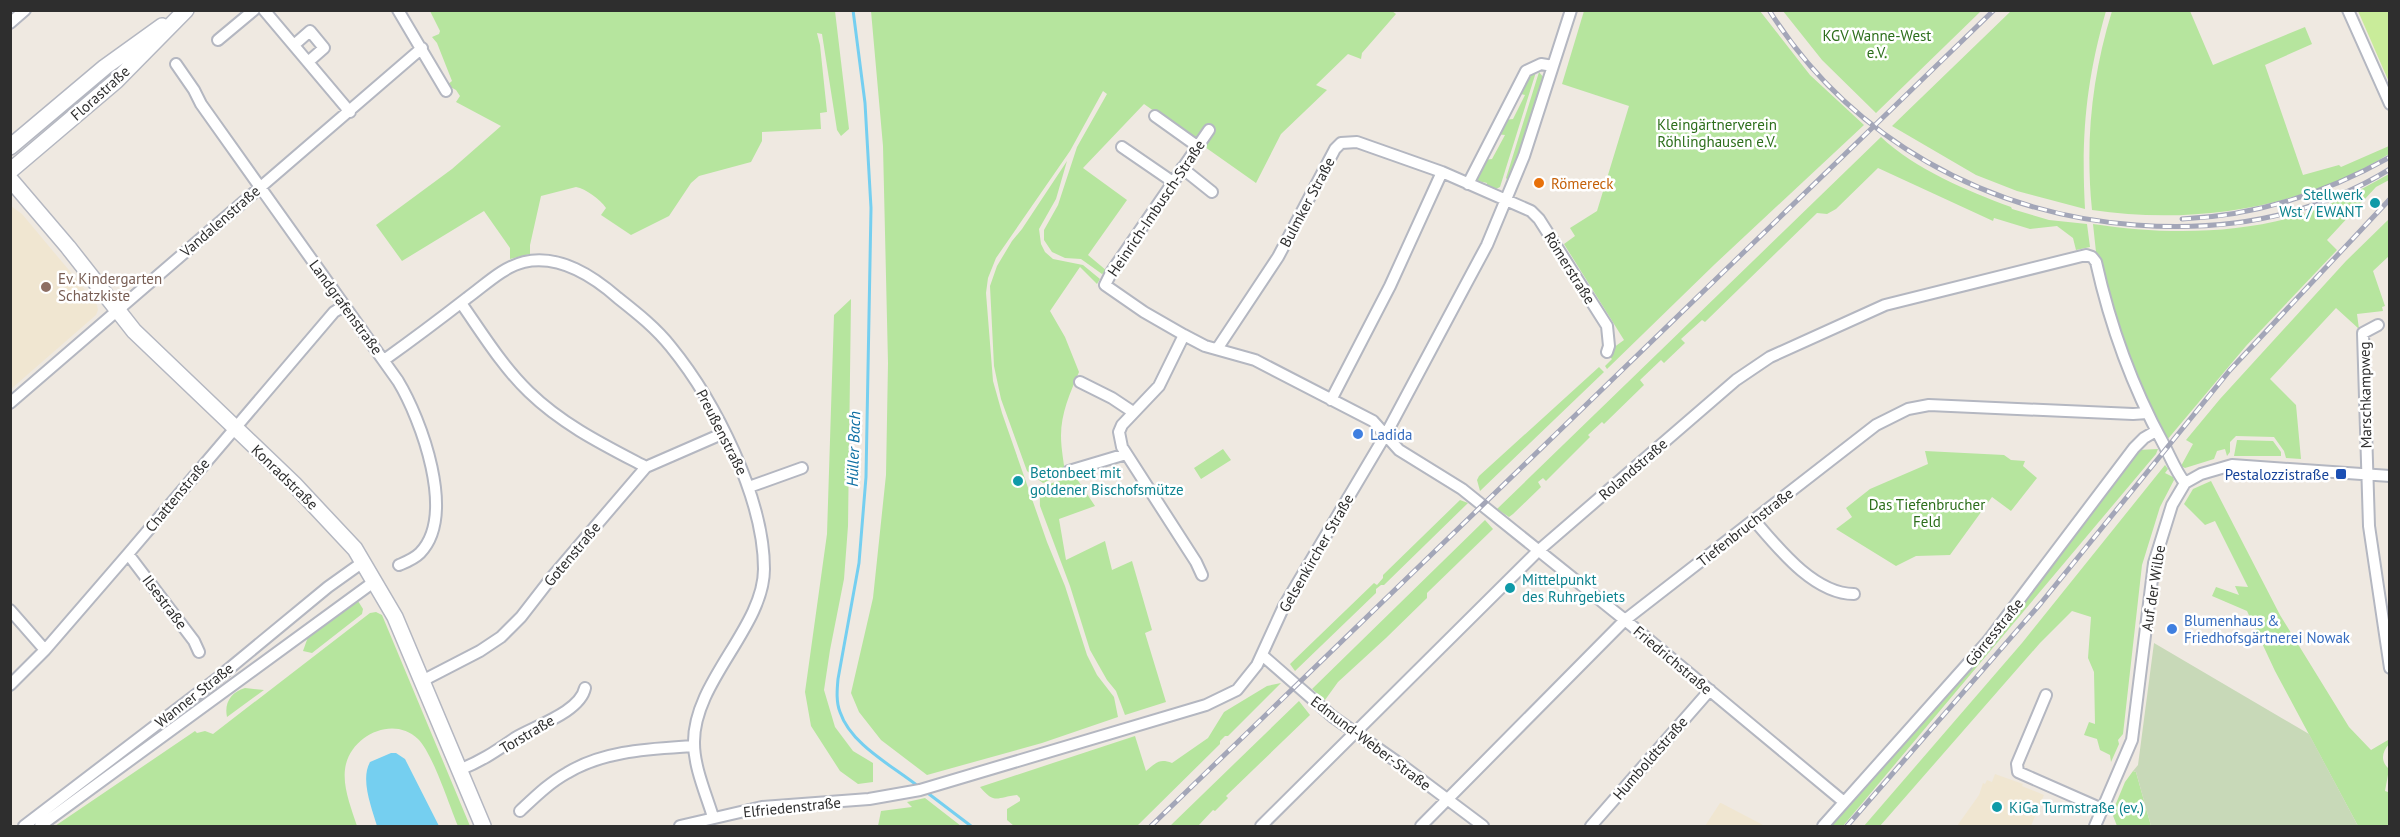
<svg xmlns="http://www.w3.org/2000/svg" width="2400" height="837" viewBox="0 0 2400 837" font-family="'PT Sans',sans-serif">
  <rect width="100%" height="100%" fill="#efe9e1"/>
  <!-- education -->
  <path fill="#f0e6d1" d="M11 206 22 214 68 269 97 305 98 310 96 315 11 389Z
    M1995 774 2023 784 2022 786 2044 795 2031 826H1957L1979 795 1983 783 1985 784 1987 780 1992 782Z
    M1720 803H1721L1765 826H1705Z"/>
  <!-- green -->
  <path fill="#b6e59e" d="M430 11H835L849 129 841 136 837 130 822 34 817 33 820 45 827 112 820 113 821 129 762 132V141L751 162 699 176 691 183 669 216 631 235 601 215 606 208C600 199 586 189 576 187L541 196 530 245V254L510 259V248L484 211 402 261 376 225 452 169 501 126 456 102 460 96 456 90 447 85 452 81 437 43 432 37 439 34 440 31Z
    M871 11H1392L1396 14 1362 53 1361 59 1348 54 1316 85 1327 90 1281 134 1256 183 1144 104 1083 168 1127 200 1088 255 1107 271 1102 274 1081 259 1065 258 1052 252 1044 240V230L1058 205 1077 147 1107 94 1103 91 1070 151 996 258 988 278 986 293 993 381 1002 413 1047 542 1065 586 1087 655 1097 675 1114 697 1118 717 1042 743 927 775 881 740 859 712 851 693 873 598 886 475 888 363 883 146Z
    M1584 11H1760L1810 75 1864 125 1715 264 1607 369 1605 366 1612 359 1609 356 1613 348 1624 340 1564 244 1575 236 1570 228 1597 211 1629 106 1562 84Z
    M1783 11H1981L1876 113 1822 60Z
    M2011 11H2106C2086 81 2081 136 2085 209L2017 191 1976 175 1892 126Z
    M2112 11H2190L2213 65 2305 27 2312 44 2265 65 2303 175 2339 165 2341 167 2389 146V154C2301 209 2193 225 2092 210 2085 141 2092 76 2112 11Z
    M1536 72 1500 187 1494 190 1486 186 1487 183 1478 181 1476 178 1483 160 1492 159 1505 135 1496 134 1504 120 1513 119 1525 95 1517 93 1527 74Z
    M1539 72 1544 78 1509 182 1506 178Z
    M1881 137C1915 169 1967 191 2011 207L2012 209 2049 220 2087 224 2090 247 2076 250 2073 238 2057 226 2030 229 1994 218 1993 221 1878 168 1836 209 1827 214 1817 213 1705 322 1702 320 1681 339 1685 343 1664 363 1661 360 1640 380 1644 385 1604 424 1602 422 1588 435 1590 437 1546 481 1543 478 1538 482 1541 487 1513 514 1509 517 1497 509Z
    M1067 161 1056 199 1039 229 1041 244 1045 252 1053 259 1083 265 1100 279 1097 284 1080 267 1050 311 1065 337 1079 372C1070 393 1061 413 1061 436 1061 449 1064 462 1065 474L1043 483 1027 471 1001 399 994 366 990 286 997 266 1012 241 1022 229Z
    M2389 174V180L2376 187 2327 240 2337 250 2246 346 2167 440C2138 382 2111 321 2100 257L2096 252 2093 224C2158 234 2229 235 2294 217 2328 207 2359 191 2389 174Z
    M2389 219V256L2373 271 2385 306 2382 307 2383 311 2357 314 2359 329 2336 308 2270 379 2296 405 2301 459 2286 458 2284 451 2274 437 2236 436 2230 442V452L2227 456 2225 449 2217 451 2214 459 2185 468 2181 466 2193 444 2186 440 2220 399 2346 261Z
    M851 299 848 526 844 579 830 650 824 690 835 727 853 751 873 763V782L858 784 840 771 811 726 805 692 827 534 834 315Z
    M1599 367 1604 372 1480 491 1477 480 1479 476Z
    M2237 440 2273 441 2281 452V456H2234Z
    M1223 449 1231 460 1201 479 1194 468Z
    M2158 449 2156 454 1843 826H1831L1993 643 2138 450Z
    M1925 451 2004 455 2011 460 2025 461 2023 466 2037 478 2011 511 1992 497 1950 555 1916 556 1896 566 1836 529 1852 517 1846 508 1870 489 1928 464Z
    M2165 465 2168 469 2165 473 2173 477 2174 480 2160 507 2142 565 2123 734 2118 740 2119 744 2111 762 2110 755 2100 750 2097 739 2084 735 2089 722 2095 724 2094 672 2088 658 2091 617 2072 611 2040 643 1880 826H1864L2022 643Z
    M1075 476 1095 506 1059 519 1066 560 1105 541 1112 570 1132 561 1152 630 1145 633 1166 702 1125 715 1116 691 1107 680 1090 650 1070 586 1040 506C1038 480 1056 484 1075 476Z
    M2211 481 2280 615 2349 727 2371 750 2388 740 2389 744C2382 752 2380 761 2389 769L2385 791 2388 792 2389 782V826H2358L2275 671 2247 611 2212 596 2216 587 2239 595 2235 586 2248 587 2215 521 2205 525 2184 504 2193 489Z
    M1460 500 1468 503 1384 585H1381L1376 589V593L1295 671 1290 664 1374 583 1377 585 1383 578V575Z
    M1485 520 1493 529 1427 593V598L1386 638 1338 682 1325 700 1312 689Z
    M358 601 363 609 362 614 312 653 303 651 308 637Z
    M376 612 382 615 470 826H458C449 805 433 754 418 739 394 716 354 734 346 764 341 784 351 807 357 826H55L195 731 197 733 205 731 213 734 370 613Z
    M1281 683 1228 736H1225L1220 741V744L1137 826H1014L1007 820V809L1020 801V798L1017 795C997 797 995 805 980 787L1135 736 1146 771C1156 763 1159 758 1172 763L1208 738 1224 712 1267 686Z
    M245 688 264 690 227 717C224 703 231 692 245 688Z
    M1299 701 1310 715 1226 796 1228 798 1215 811 1213 810 1198 826H1170Z
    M2133 771 2136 772 2151 826H2117L2112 813 2125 782Z
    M925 798 961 826H878L881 811 912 807 907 802Z"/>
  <!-- cemetery -->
  <path fill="#c8d9b8" d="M2154 643 2309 734 2358 826H2151L2136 772 2133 771 2138 765Z"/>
  <!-- pitch -->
  <path fill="#c9ec9a" d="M2358 11H2389V82Z"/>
  <!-- water -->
  <path fill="#75cff0" d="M391 753H396L405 759 439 826H377C372 808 360 780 370 762Z"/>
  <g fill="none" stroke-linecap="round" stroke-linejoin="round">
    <!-- stream -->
    <path stroke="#75cff0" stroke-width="3" d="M853 10 865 103 871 208 866 477 859 563 838 679C837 690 836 702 840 712 851 745 893 766 919 787
      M925 791 971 826"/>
    <defs>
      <path id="street" d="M264 10 350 112
        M398 10 446 91
        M2348 10 2390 104
        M10 23 25 10
        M218 40 254 10
        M294 45 310 31 324 48 308 62
        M176 64 194 90 201 104 398 381C421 419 457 515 420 553 414 559 406 562 399 565
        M1155 116 1197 146
        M1209 130 1112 271 1105 285 1144 312 1184 335 1205 346 1255 360 1373 421 1399 450 1462 489 1625 620 1844 802
        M1122 147 1173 182
        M1182 168 1212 192
        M1468 184 1526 71 1541 64 1553 66
        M461 303C482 333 502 366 529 392 563 425 604 445 646 467
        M2378 325 2363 333 2369 526 2390 668
        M1184 335 1159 386 1122 425 1119 432 1122 447 1196 562 1202 575
        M1217 349 1278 257 1335 149 1341 143 1357 142 1442 172 1531 211 1539 219 1607 326 1609 346 1607 352
        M384 360C412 340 440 319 467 298 485 285 503 267 524 262 560 254 593 276 618 298 637 313 656 328 671 347 715 401 764 498 764 569 764 627 693 682 694 743 694 767 706 794 713 817
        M1080 382 1112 398 1133 412
        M1331 400 1390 286 1442 172
        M10 403 422 48
        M1069 471 1126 454
        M749 487 802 468
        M1754 520C1778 548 1814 594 1854 594
        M128 554 194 641 199 652
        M10 610 45 650
        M1262 655 1333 717 1403 766 1483 826
        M422 681 480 651 501 637 521 617 552 577 646 467 724 433
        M10 685 45 650 128 554 334 312 344 306
        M2046 695 2017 764 2018 772 2102 809
        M459 770C482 761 496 751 515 738 535 726 580 712 585 688
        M520 811C535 797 549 783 567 773 605 750 651 749 694 746
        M24 826 219 677 328 587 363 562
        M40 826 375 581
        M680 826 762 807 869 799 920 790 1206 705 1237 690 1257 665 1284 606 1386 434 1465 286 1487 245 1524 156 1571 10
        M1261 826 1538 551 1736 380 1770 357 1885 305 2086 255 2092 257 2096 262C2110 325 2132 386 2163 443 2170 456 2176 472 2185 483
        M1421 826 1625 620 1876 425 1908 409 1929 405 2133 414 2147 413
        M1591 826 1710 690
        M1823 826 1988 641 2134 448 2144 438 2156 431
        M2095 826 2132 740 2154 563 2172 505 2185 483 2201 474 2232 465 2390 476"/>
      <path id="secondary" d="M10 147 105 67 162 26
        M10 171 116 81 186 10
        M10 179 68 247 134 331 294 484 355 549 395 617 483 826"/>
    </defs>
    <!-- street casing -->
    <use href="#street" stroke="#b4b7c1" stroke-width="14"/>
    <!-- secondary casing -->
    <use href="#secondary" stroke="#b4b7c1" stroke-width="18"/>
    <!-- street -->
    <use href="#street" stroke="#fff" stroke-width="10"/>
    <!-- secondary -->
    <use href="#secondary" stroke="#fff" stroke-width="15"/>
    <defs>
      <path id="rail" d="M1769 10C1850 139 1987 214 2136 225 2227 232 2312 217 2390 169
        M2182 219C2255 216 2326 193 2390 157
        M1151 826 1994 10
        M1847 826 2041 603 2230 370 2390 199"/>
    </defs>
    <!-- rail casing -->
    <use href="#rail" stroke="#a3a6b8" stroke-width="5"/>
    <!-- rail -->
    <use href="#rail" stroke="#fff" stroke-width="3" stroke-dasharray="9" stroke-linecap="butt"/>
  </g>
  <!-- markers -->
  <circle fill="#e8710a" stroke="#fff" stroke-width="2" cx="1539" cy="183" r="6"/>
  <g fill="#0f9aa8" stroke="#fff" stroke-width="2">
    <circle cx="2375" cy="203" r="6"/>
    <circle cx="1018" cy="481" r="6"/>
    <circle cx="1510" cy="588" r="6"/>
    <circle cx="1997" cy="807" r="6"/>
  </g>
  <circle fill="#8d6e63" stroke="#fff" stroke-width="2" cx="46" cy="287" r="6"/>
  <g fill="#3f7fe0" stroke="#fff" stroke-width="2">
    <circle cx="1358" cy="434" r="6"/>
    <circle cx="2172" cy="629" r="6"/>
  </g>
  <rect fill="#1a4fb4" stroke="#fff" stroke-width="2" x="2335" y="468" width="12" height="12" rx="3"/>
  <g text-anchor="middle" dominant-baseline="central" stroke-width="5" stroke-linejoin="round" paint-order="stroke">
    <!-- park labels -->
    <g font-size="15" fill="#2c6e1b" stroke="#fff">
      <text x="1877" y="35">KGV Wanne-West<tspan x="1877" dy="17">e.V.</tspan></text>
      <text x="1717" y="124">Kleingärtnerverein<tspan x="1717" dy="17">Röhlinghausen e.V.</tspan></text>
      <text x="1927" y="504">Das Tiefenbrucher<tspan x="1927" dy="17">Feld</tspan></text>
    </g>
    <!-- street labels -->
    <g font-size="15" fill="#2e2e2e" stroke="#fff">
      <text transform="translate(100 93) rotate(-42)">Florastraße</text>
      <text transform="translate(1307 202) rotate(-62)">Bulmker Straße</text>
      <text transform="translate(1156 208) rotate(-56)">Heinrich-Imbusch-Straße</text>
      <text transform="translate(220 221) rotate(-41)">Vandalenstraße</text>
      <text transform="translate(1570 268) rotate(58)">Römerstraße</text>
      <text transform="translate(346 307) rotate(54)">Landgrafenstraße</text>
      <text transform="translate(2365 395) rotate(-91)">Marschkampweg</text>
      <text transform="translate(722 432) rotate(63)">Preußenstraße</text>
      <text transform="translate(1633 469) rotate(-41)">Rolandstraße</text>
      <text transform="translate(285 477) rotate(44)">Konradstraße</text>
      <text transform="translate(177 495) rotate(-50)">Chattenstraße</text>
      <text transform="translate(1745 527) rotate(-38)">Tiefenbruchstraße</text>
      <text transform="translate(1316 553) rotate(-60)">Gelsenkircher Straße</text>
      <text transform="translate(572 554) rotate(-50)">Gotenstraße</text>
      <text transform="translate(2153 588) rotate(-81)">Auf der Wilbe</text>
      <text transform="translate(165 602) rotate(53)">Ilsestraße</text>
      <text transform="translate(1994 632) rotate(-51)">Görresstraße</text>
      <text transform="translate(1673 660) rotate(40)">Friedrichstraße</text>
      <text transform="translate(194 695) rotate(-38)">Wanner Straße</text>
      <text transform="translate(527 734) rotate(-31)">Torstraße</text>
      <text transform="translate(1371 743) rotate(37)">Edmund-Weber-Straße</text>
      <text transform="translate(1650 758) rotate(-49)">Humboldtstraße</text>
      <text transform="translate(792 807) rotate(-6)">Elfriedenstraße</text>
    </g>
    <!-- food labels -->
    <g font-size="15" fill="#c56008" stroke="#fff" text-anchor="start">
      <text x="1551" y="183">Römereck</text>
    </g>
    <!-- culture labels -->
    <g font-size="15" fill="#0d838f" stroke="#fff" text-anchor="start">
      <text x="2363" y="194" text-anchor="end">Stellwerk<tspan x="2363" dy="17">Wst / EWANT</tspan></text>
      <text x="1030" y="472">Betonbeet mit<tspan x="1030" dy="17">goldener Bischofsmütze</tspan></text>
      <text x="1522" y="579">Mittelpunkt<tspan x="1522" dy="17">des Ruhrgebiets</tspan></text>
      <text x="2009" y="807">KiGa Turmstraße (ev.)</text>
    </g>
    <!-- education labels -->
    <g font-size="15" fill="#785e54" stroke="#fff" text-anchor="start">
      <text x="58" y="278">Ev. Kindergarten<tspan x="58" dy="17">Schatzkiste</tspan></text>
    </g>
    <!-- shop labels -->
    <g font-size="15" fill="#366cbe" stroke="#fff" text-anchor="start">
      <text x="1370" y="434">Ladida</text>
      <text x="2184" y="620">Blumenhaus &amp;<tspan x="2184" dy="17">Friedhofsgärtnerei Nowak</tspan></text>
    </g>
    <!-- transit labels -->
    <g font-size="15" fill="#164399" stroke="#fff" text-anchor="end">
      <text x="2329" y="474">Pestalozzistraße</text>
    </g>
    <!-- water labels -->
    <g font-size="16" font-style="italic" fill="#0d6fa3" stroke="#fff">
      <text transform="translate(853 449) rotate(-88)">Hüller Bach</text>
    </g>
  </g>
  <!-- border -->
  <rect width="2400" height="837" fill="none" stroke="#2e2e2e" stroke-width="24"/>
</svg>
